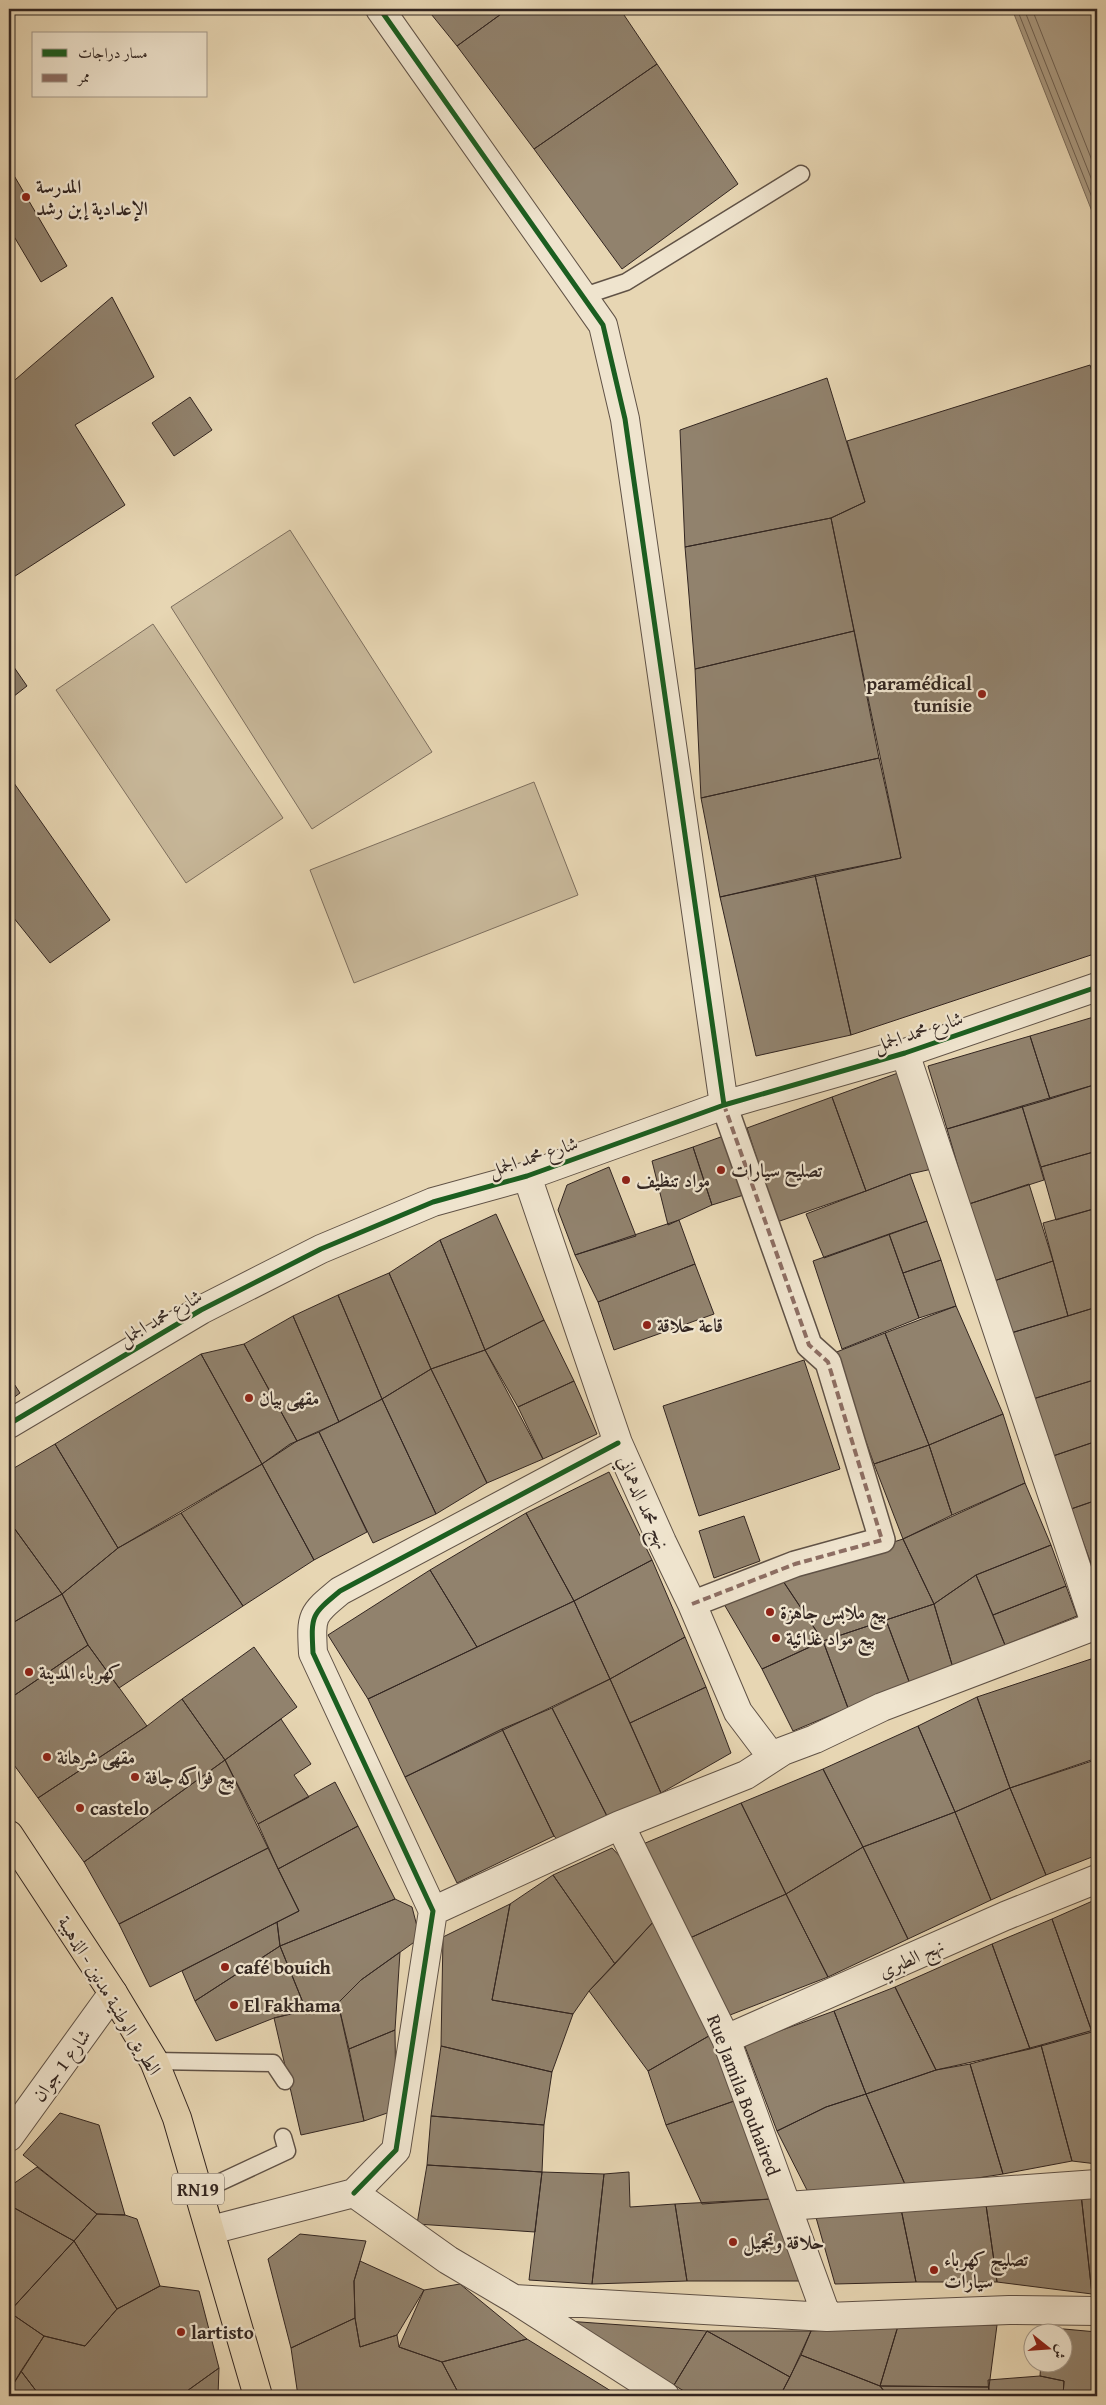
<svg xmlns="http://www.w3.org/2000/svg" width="1106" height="2405" viewBox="0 0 1106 2405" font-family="'Gentium Book Plus',Amiri,serif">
  <rect width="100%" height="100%" fill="#e7d6b3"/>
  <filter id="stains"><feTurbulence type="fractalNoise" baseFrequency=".004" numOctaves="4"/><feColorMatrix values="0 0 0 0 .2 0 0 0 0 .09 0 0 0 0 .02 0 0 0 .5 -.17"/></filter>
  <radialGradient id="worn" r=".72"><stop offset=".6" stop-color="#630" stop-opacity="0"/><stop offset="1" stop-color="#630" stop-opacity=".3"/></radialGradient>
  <!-- green -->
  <path fill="#c8b89a" stroke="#7e6f5e" d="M290 530 432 752 312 829 171 607Z
    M153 624 283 818 186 883 56 690Z
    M534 782 578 895 354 983 310 870Z"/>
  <!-- water -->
  <path fill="#aa9a81" stroke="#7a6c5b" d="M1012 9H1097V224Z"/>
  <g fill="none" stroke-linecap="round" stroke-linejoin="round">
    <!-- shore -->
    <path stroke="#6e6051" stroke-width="1" d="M1017 9 1097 210
      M1024 9 1097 193
      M1032 9 1097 173"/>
  </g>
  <!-- building -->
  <path fill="#91826d" stroke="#332621" d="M427 9H508L457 46Z
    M508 9H620L657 64 534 149 457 46Z
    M657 64 738 184 622 269 534 149Z
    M9 167 67 266 41 282 9 228Z
    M112 297 154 377 75 425 125 505 9 580V385Z
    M1090 365 1097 386V953L851 1035 815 875 901 858 831 518 865 502 847 441Z
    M827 378 865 502 831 518 685 547 680 430Z
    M190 397 212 430 174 456 152 423Z
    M831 518 854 631 695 669 685 547Z
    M854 631 879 758 701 798 695 669Z
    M9 660 27 686 9 700Z
    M879 758 901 858 720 897 701 798Z
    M9 776 110 920 50 963 9 912Z
    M815 875 851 1035 756 1056 720 897Z
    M1097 1016V1084L1050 1099 1030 1036Z
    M1030 1036 1050 1099 947 1129 928 1066Z
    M898 1073 932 1169 910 1174 866 1191 832 1097Z
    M1097 1084V1151L1041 1167 1022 1106Z
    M832 1097 866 1191 777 1222 747 1128Z
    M1022 1106 1044 1180 969 1204 947 1129Z
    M729 1134 750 1193 712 1205 693 1147Z
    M693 1147 712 1205 668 1225 652 1161Z
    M1097 1151V1208L1056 1220 1041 1167Z
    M609 1167 636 1236 575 1255 558 1210 567 1185Z
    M910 1174 927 1221 824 1258 806 1214Z
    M1029 1184 1053 1261 994 1281 969 1204Z
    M1097 1208V1307L1068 1316 1043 1223Z
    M496 1214 544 1320 485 1350 440 1240Z
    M679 1220 695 1264 598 1302 575 1255Z
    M927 1221 941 1260 903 1273 889 1234Z
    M889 1234 919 1318 842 1349 813 1261Z
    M440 1240 485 1350 431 1369 389 1273Z
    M941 1260 956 1306 919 1318 903 1273Z
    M1053 1261 1068 1316 1011 1333 994 1281Z
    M695 1264 714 1314 614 1350 598 1302Z
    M389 1273 431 1369 382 1399 338 1295Z
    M338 1295 382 1399 339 1422 293 1316Z
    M956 1306 1003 1414 929 1445 885 1333Z
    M1097 1307V1379L1033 1399 1011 1333Z
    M293 1316 339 1422 297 1441 244 1344Z
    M544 1320 574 1381 518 1407 485 1350Z
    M885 1333 929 1445 874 1464 834 1353Z
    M244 1344 297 1441 262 1464 201 1354Z
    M485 1350 543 1459 487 1483 431 1369Z
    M201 1354 262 1464 118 1548 55 1444Z
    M804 1360 840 1469 699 1516 663 1406Z
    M431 1369 487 1483 436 1514 382 1399Z
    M9 1376 20 1393 9 1401Z
    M1097 1379V1441L1053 1456 1033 1399Z
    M574 1381 597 1434 543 1459 518 1407Z
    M382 1399 436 1514 373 1543 319 1432Z
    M1003 1414 1025 1483 952 1515 929 1445Z
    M319 1432 367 1532 314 1560 262 1464 290 1444Z
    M1097 1441V1500L1071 1509 1053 1456Z
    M55 1444 118 1548 62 1594 9 1521V1471Z
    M929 1445 952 1515 903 1539 874 1464Z
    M262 1464 314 1560 243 1606 181 1513Z
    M609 1472 652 1560 574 1601 526 1513Z
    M1025 1483 1051 1545 976 1575 934 1604 903 1539Z
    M1097 1500V1580L1071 1509Z
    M181 1513 243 1606 119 1688 88 1645 62 1594 118 1548Z
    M526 1513 574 1601 477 1647 430 1570Z
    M744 1516 760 1561 714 1578 699 1531Z
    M9 1521 62 1594 9 1625Z
    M903 1539 934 1604 823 1641 781 1578Z
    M1051 1545 1066 1586 993 1615 976 1575Z
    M652 1560 685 1637 610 1679 574 1601Z
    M430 1570 477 1647 368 1699 328 1635Z
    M976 1575 1005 1645 953 1668 934 1604Z
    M781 1578 823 1641 762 1669 721 1599Z
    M1066 1586 1077 1616 1005 1645 993 1615Z
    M62 1594 88 1645 9 1699V1625Z
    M574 1601 610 1679 405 1777 368 1699Z
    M934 1604 953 1668 910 1684 886 1620Z
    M886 1620 910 1684 848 1708 823 1641Z
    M685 1637 706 1687 630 1723 610 1679Z
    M823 1641 848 1708 793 1731 762 1669Z
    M88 1645 147 1726 38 1798 9 1758V1699Z
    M254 1647 297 1707 225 1760 182 1699Z
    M1091 1659 1097 1679V1758L1010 1788 977 1697Z
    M610 1679 661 1793 609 1820 552 1708Z
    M706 1687 731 1753 661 1793 630 1723Z
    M977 1697 1010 1788 955 1812 918 1726Z
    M182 1699 225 1760 84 1862 38 1798 147 1726Z
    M552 1708 609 1820 564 1847 554 1836 502 1729Z
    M281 1719 311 1764 294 1775 309 1797 258 1824 225 1760Z
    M918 1726 955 1812 863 1847 823 1769Z
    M502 1729 554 1836 457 1883 405 1777Z
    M1097 1759V1776L1092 1761Z
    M225 1760 268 1848 119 1924 84 1862Z
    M1092 1761 1097 1776V1855L1046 1875 1010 1788Z
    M823 1769 863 1847 786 1894 741 1803Z
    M335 1782 358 1826 278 1869 258 1824Z
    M1010 1788 1046 1875 991 1900 955 1812Z
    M741 1803 786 1894 690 1938 643 1844Z
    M955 1812 991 1900 908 1939 863 1847Z
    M358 1826 395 1899 280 1946 277 1922 299 1911 278 1869Z
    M863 1847 908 1939 828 1977 786 1894Z
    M268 1848 299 1911 150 1987 119 1924Z
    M612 1848 627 1864 655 1920 615 1964 553 1875Z
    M553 1875 615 1964 589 1991 573 2014 492 2000 510 1904Z
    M786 1894 828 1977 730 2015 690 1938Z
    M395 1899 412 1907 420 1938 361 1980 338 2003 306 2010 280 1946Z
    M1097 1899V2029L1092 2032 1052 1919Z
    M510 1904 492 2000 573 2014 552 2072 441 2046 443 1937Z
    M1052 1919 1092 2032 1030 2049 992 1944Z
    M655 1920 714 2033 648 2071 589 1991Z
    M277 1922 280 1946 195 2001 182 1971Z
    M992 1944 1030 2049 936 2070 895 1987Z
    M280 1946 306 2010 274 2018 216 2041 195 2001Z
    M400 1952 395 2030 349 2049 338 2003 361 1980Z
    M895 1987 936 2070 866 2094 834 2011Z
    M338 2003 364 2121 301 2135 274 2018Z
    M834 2011 866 2094 826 2107 777 2131 744 2044Z
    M1097 2029V2164L1072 2161 1041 2045Z
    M395 2030 396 2110 364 2121 349 2049Z
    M714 2033 737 2100 666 2125 648 2071Z
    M1041 2045 1072 2161 1003 2174 970 2064Z
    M441 2046 552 2072 544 2125 431 2116Z
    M970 2064 1003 2174 907 2189 866 2094 936 2070Z
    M866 2094 907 2189 811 2198 777 2131 826 2107Z
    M737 2100 771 2199 702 2204 666 2125Z
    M60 2113 99 2125 125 2215 97 2214 23 2155Z
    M431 2116 544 2125 542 2172 427 2165Z
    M427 2165 542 2172 535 2232 417 2224Z
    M37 2167 97 2214 74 2241 9 2205V2187Z
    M542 2172 604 2174 592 2284 529 2280Z
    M629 2172 630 2207 675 2204 687 2281 592 2284 604 2174Z
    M1097 2193V2294H1092L1081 2194Z
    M1081 2194 1092 2294 997 2282 985 2198Z
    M985 2198 997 2282H916L900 2204Z
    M771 2199 800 2281H687L675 2204Z
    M900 2204 916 2282 835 2284 815 2214Z
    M9 2205 74 2241 9 2312Z
    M97 2214 125 2215 137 2219 160 2286 117 2309 74 2241Z
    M300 2234 366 2241 354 2281 355 2318 291 2348 268 2259Z
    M74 2241 117 2309 85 2346 44 2336 9 2312Z
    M360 2261 424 2290 397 2335 360 2347 355 2318 354 2281Z
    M460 2284 527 2339 442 2362 399 2347 424 2290Z
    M160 2286 199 2291 219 2368 180 2396H40L21 2371 44 2336 85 2346 117 2309Z
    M9 2312 44 2336 9 2391Z
    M355 2318 360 2347 397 2335 399 2347 442 2362 460 2396H298L291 2348Z
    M566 2321 707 2331 674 2385Z
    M997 2325 989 2387 880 2386 898 2326Z
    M898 2326 880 2386 801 2355 811 2331Z
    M1042 2327 1097 2332V2396H1063L1064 2381 1040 2376 1041 2362H1064V2332H1042Z
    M707 2331 790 2377 780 2396H692L674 2385Z
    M707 2331H811L790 2377Z
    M527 2339 619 2396H460L442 2362Z
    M801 2355 880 2386 888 2396H780Z
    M219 2368 218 2396H180Z
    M21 2371 40 2396H9V2391Z
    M1040 2376 1064 2381 1063 2396H989L988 2380Z
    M880 2386 989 2387V2396H888Z"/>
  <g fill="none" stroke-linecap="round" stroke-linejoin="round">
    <defs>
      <path id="service" d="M584 296 626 282 801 174
        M154 2061 273 2063 285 2081
        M199 2192 287 2151 283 2137"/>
      <path id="pedestrian" d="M692 1604 795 1564 882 1540 828 1362 809 1345 724 1105"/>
      <path id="minor" d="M380 9 603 325 625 419 724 1105
        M905 1053 1096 1626
        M527 1176 618 1443 662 1542 692 1604 738 1712 772 1757
        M9 1424 201 1310 321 1249 433 1202 527 1176 724 1105 905 1053 1097 987
        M620 1825 726 2039 827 2317
        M433 1911 620 1825 746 1775 783 1751 815 1739 882 1707 1097 1625
        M726 2039 1005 1916 1097 1879
        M9 2137 113 1993
        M354 2193 396 2150 433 1911 313 1653C311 1615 311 1615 340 1591L618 1443
        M787 2206 1097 2184
        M211 2230 354 2193 448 2260 514 2299 665 2396
        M514 2299 827 2317 1009 2310 1097 2311"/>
      <path id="primary" d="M9 1835 113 1993 154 2061 177 2118 258 2396"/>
    </defs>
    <!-- service casing -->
    <use href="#service" stroke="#605246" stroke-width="19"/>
    <!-- pedestrian casing -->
    <use href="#pedestrian" stroke="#605246" stroke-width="28"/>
    <!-- minor casing -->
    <use href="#minor" stroke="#605246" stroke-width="30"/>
    <!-- primary casing -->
    <use href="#primary" stroke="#332621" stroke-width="30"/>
    <!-- service -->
    <use href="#service" stroke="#efe4ce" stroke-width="16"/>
    <!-- pedestrian -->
    <use href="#pedestrian" stroke="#efe4ce" stroke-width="25"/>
    <!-- minor -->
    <use href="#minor" stroke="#efe4ce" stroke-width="28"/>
    <!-- primary -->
    <use href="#primary" stroke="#e7d6b3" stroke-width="28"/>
    <!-- quiet -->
    <path stroke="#8d6e63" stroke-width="4" stroke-dasharray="8 4" stroke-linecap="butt" d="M692 1604 795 1564 882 1540 828 1362 809 1345 724 1105"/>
    <defs>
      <path id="cycleway" d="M380 9 603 325 625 419 724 1105
        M9 1424 201 1310 321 1249 433 1202 527 1176 724 1105 905 1053 1097 987
        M354 2193 396 2150 433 1911 313 1653C311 1615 311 1615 340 1591L618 1443"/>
    </defs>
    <!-- cycleway casing -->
    <use href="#cycleway" stroke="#efe4ce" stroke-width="8"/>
    <!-- cycleway -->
    <use href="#cycleway" stroke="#1b5e20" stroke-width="5"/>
  </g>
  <!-- markers -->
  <g fill="#8f2418" stroke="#efe4ce" stroke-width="2">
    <circle cx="26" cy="197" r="5"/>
    <circle cx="982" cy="694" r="5"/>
    <circle cx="721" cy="1170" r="5"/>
    <circle cx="626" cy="1180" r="5"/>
    <circle cx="647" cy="1325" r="5"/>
    <circle cx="249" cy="1398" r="5"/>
    <circle cx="770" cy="1612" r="5"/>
    <circle cx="776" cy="1638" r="5"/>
    <circle cx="29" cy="1672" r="5"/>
    <circle cx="47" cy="1757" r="5"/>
    <circle cx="135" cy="1777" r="5"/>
    <circle cx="80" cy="1808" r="5"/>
    <circle cx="225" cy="1967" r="5"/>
    <circle cx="234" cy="2005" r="5"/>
    <circle cx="733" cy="2242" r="5"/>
    <circle cx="934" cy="2270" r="5"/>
    <circle cx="181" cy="2332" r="5"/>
  </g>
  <g text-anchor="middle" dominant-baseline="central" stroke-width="4.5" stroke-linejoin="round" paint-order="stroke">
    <!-- shield labels -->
    <rect fill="#efe4ce" stroke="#6b5f55" stroke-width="1" x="172" y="2173.5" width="52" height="31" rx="4"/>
    <g font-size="18" font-weight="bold" fill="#332621">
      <text x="198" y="2189">RN19</text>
    </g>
    <!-- poi labels -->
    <g font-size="19" font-weight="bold" fill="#332621" stroke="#efe4ce" text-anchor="start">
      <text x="36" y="186">المدرسة<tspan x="36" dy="22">الإعدادية إبن رشد</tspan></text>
      <text x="972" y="683" text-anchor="end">paramédical<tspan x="972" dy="22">tunisie</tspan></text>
      <text x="731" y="1170">تصليح سيارات</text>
      <text x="636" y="1180">مواد تنظيف</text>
      <text x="657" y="1325">قاعة حلاقة</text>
      <text x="259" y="1398">مقهى بيان</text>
      <text x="780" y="1612">بيع ملابس جاهزة</text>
      <text x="786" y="1638">بيع مواد غذائية</text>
      <text x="39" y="1672">كهرباء المدينة</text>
      <text x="57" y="1757">مقهى شرهانة</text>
      <text x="145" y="1777">بيع فواكه جافة</text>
      <text x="90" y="1808">castelo</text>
      <text x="235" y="1967">café bouich</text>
      <text x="244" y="2005">El Fakhama</text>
      <text x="743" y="2242">حلاقة وتجميل</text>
      <text x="944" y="2259">تصليح كهرباء<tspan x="944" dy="22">سيارات</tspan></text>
      <text x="191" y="2332">lartisto</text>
    </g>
    <!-- street labels -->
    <g font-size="19" fill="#332621" stroke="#efe4ce">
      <text transform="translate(918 1031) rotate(-18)">شارع محمد الجمل</text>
      <text transform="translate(533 1156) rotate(-18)">شارع محمد الجمل</text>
      <text transform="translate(160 1317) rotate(-30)">شارع محمد الجمل</text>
      <text transform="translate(644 1502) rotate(66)">نهج محمد الدهماني</text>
      <text transform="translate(911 1958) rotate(-24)">نهج الطبري</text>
      <text transform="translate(110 1995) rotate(59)">الطريق الوطنية مدنين - الذهيبة</text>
      <text transform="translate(61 2065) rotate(-54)">شارع 1 جوان</text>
      <text transform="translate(744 2095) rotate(69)">Rue Jamila Bouhaired</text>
    </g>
  </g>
  <!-- margin -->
  <rect width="1106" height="2405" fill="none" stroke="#e7d6b3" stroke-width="30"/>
  <rect x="10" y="10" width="1086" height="2385" fill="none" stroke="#332621" stroke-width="2.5"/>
  <rect x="15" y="15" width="1076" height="2375" fill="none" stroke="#332621"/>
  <!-- legend -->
  <rect x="32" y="32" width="175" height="65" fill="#efe4ce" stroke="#a49889"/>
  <rect x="42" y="49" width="25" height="8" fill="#1b5e20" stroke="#a49889"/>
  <text x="78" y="58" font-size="15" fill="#332621">مسار دراجات</text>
  <rect x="42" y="74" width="25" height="8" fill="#8d6e63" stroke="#a49889"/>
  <text x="78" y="82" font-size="15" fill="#332621">ممر</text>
  <!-- north arrow -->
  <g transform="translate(1048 2348) rotate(107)"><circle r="24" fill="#efe4ce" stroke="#a49889"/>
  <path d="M0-4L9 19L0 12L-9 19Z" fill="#8f2418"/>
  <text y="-8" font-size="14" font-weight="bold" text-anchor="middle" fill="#332621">ش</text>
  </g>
  <rect width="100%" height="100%" filter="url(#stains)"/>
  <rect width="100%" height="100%" fill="url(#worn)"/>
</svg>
